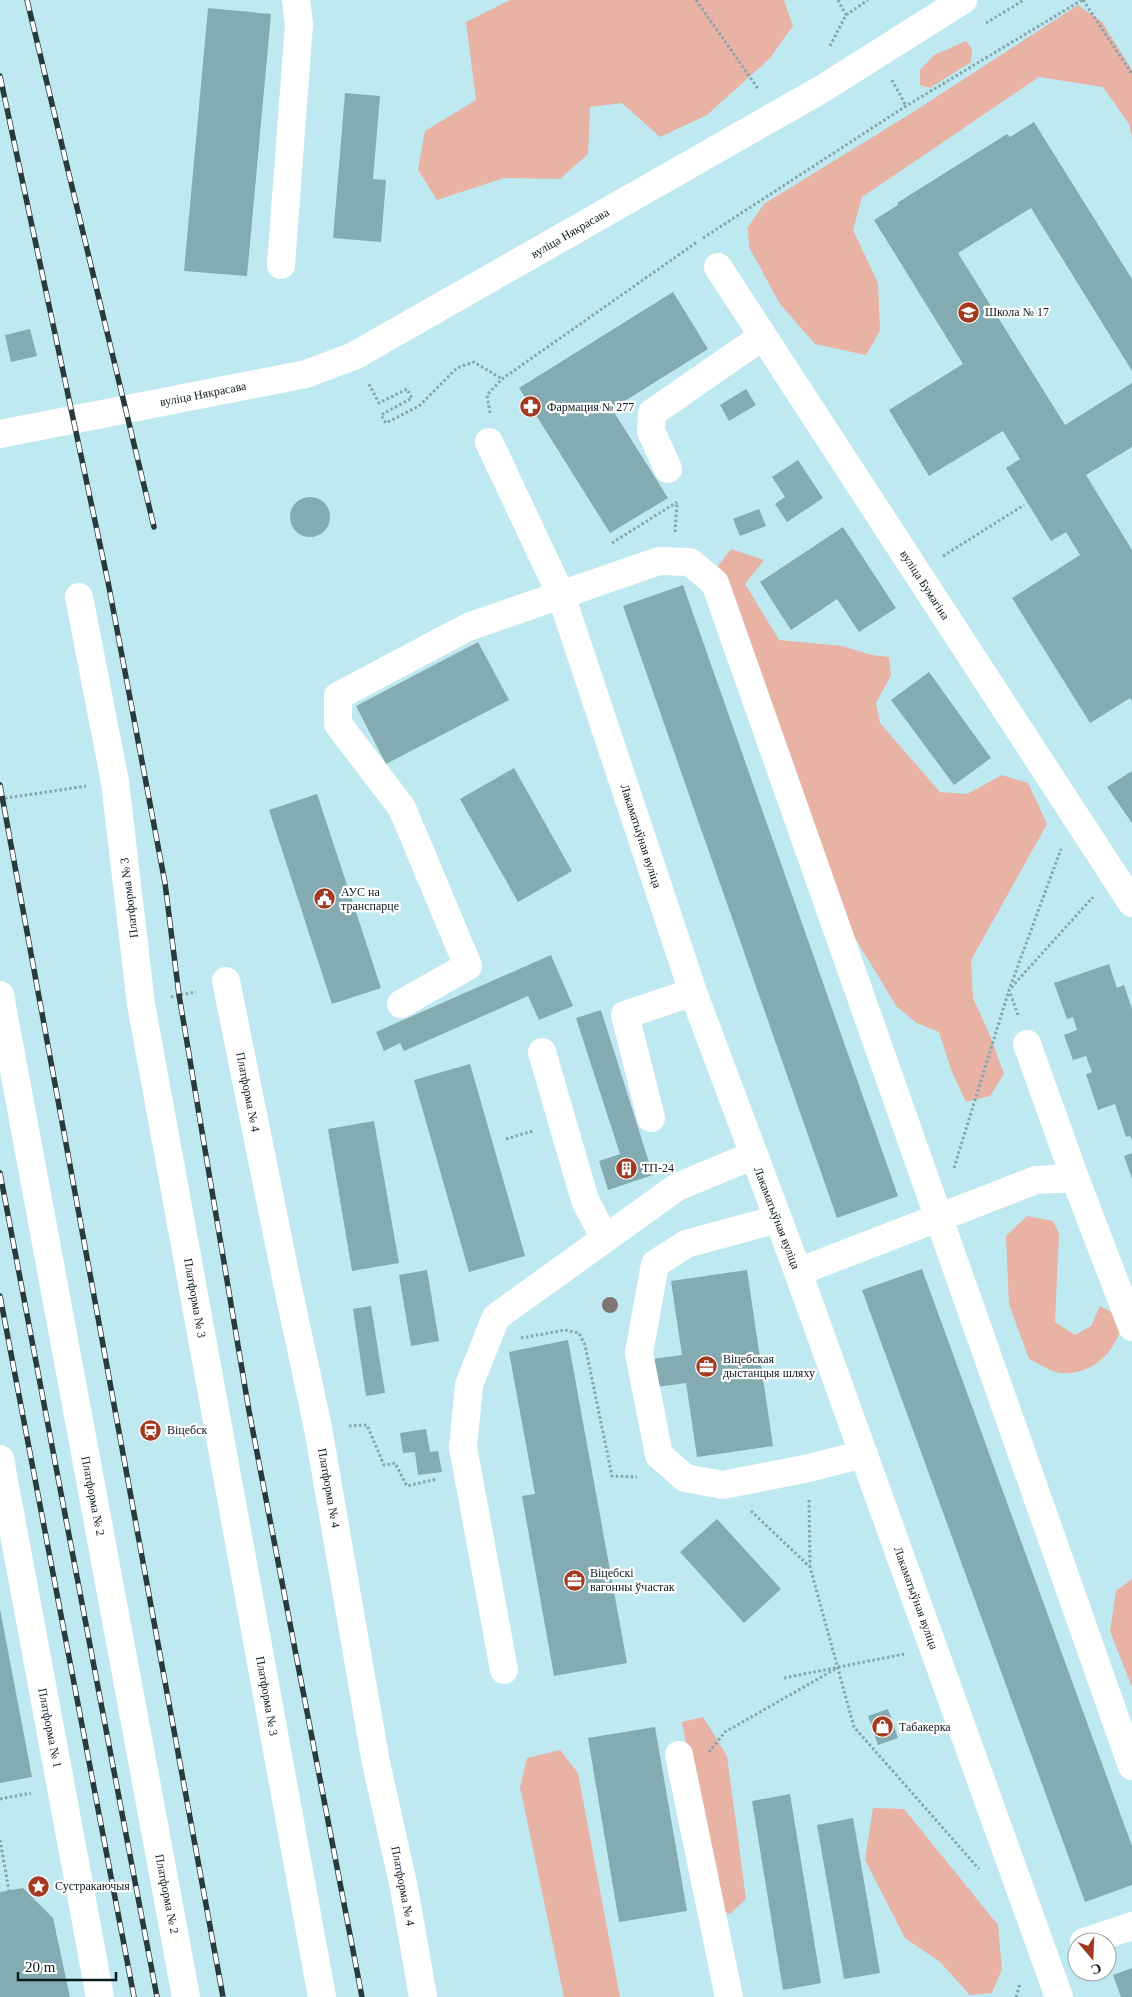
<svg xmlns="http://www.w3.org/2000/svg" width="1132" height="1997" viewBox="0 0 1132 1997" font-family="'Times New Roman',serif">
  <rect width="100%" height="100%" fill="#bfe9f0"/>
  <!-- green -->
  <path fill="#e8b2a4" d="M510 0H784L793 26 770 58 707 115 660 137 622 103 590 107 588 154 560 179 504 178 437 200 418 170 425 131 476 100 466 22Z
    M1078 5 1102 22 1132 70V138L1129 124 1103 87 1039 77 862 197 853 230 878 283 880 331 866 355 815 344 780 304 749 247 748 227 764 204 910 114Z
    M966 41 972 49 971 62 930 88 920 85V70L934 55Z
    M731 549 764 560 745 584 779 640 842 646 872 655 889 657 891 675 876 703 880 723 940 792 967 794 1002 775 1028 783 1047 824 971 960 973 998 989 1033 1004 1074 990 1096 966 1102 952 1072 939 1032 917 1023 897 1007 850 930 727 595 718 566Z
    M1027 1216 1053 1221 1059 1234 1055 1322 1075 1335 1091 1326 1100 1306 1115 1314 1122 1325C1115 1353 1092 1375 1061 1373 1051 1372 1038 1363 1029 1359L1009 1304 1006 1236Z
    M1132 1579V1687L1110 1631 1116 1591Z
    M703 1717 727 1756 746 1899 730 1914 718 1909 682 1722Z
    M560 1750 578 1773 620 1997H564L520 1787 527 1758Z
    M873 1808 904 1809 998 1925 1002 1969 992 1993 970 1995 940 1962 905 1938 865 1860Z"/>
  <!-- building -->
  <path fill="#83abb1" d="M208 8 271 14 247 276 184 271Z
    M345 93 380 96 373 179 386 180 381 242 333 238Z
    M1034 122 1132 279V371L1031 208 958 253 1065 425 1132 383V447L1086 475 1132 550V701L1130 698 1090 723 1012 598 1080 555 1066 532 1051 541 1006 468 1020 459 1003 431 929 476 889 410 963 364 874 220 898 205 897 203 1007 134 1010 137Z
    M673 292 708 349 612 409 668 498 610 533 519 388Z
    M30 329 37 356 11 362 5 335Z
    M746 389 756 405 729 421 720 405Z
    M798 460 823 498 787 522 775 504 785 497 772 477Z
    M290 517a20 20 0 1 1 40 0a20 20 0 1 1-40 0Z
    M759 509 766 526 740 536 733 519Z
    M843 527 896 608 859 632 837 599 791 630 760 582Z
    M683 585 898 1196 837 1218 623 606Z
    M478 642 509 700 386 764 356 706Z
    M929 672 991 758 954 785 891 700Z
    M514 768 572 871 518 902 460 799Z
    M1132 771V823L1107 787Z
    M317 794 381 988 332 1004 269 810Z
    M551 955 573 1006 539 1020 528 996 404 1051 400 1043 384 1051 376 1032Z
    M1109 964 1117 988 1124 985 1132 1009V1140L1130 1136 1126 1137 1115 1104 1098 1110 1086 1074 1092 1072 1086 1056 1073 1060 1064 1035 1077 1030 1073 1017 1067 1019 1054 983Z
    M601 1010 653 1175 608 1190 599 1161 620 1154 576 1018Z
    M470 1064 525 1256 469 1272 414 1080Z
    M374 1121 399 1263 352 1271 328 1129Z
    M1132 1153V1179L1124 1156Z
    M922 1269 1132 1846V1885L1085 1902 862 1290Z
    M427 1270 439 1341 411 1346 399 1275Z
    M747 1270 773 1446 697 1457 686 1383 656 1387 652 1359 682 1355 671 1281Z
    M371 1306 385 1393 366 1396 353 1309Z
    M568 1340 627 1663 554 1676 522 1496 535 1494 509 1352Z
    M426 1429 430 1452 438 1451 442 1472 418 1475 415 1452 403 1453 400 1433Z
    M717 1519 781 1589 744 1623 680 1552Z
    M0 1609 32 1777 0 1783Z
    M888 1709 898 1738 878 1745 868 1716Z
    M655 1727 687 1911 619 1922 588 1738Z
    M790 1794 821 1983 783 1990 752 1801Z
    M853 1818 880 1973 844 1979 817 1825Z
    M23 1888 53 1918 70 1997H0V1892Z
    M1132 1968V1997H1121L1113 1975Z"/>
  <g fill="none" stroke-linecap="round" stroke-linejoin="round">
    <!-- path -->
    <path stroke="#84a6ac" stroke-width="3" stroke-dasharray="2.5 2.5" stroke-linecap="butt" d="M696 0 759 90
      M838 0 846 15
      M1083 0 1132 74
      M986 23 1024 0
      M830 46 846 15 868 0
      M892 80 906 106
      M703 238 906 106 1082 0
      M369 384 379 403 407 389 412 398 381 415 386 423 419 406 457 368 474 362 502 379
      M490 413 487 395 502 379 697 242
      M675 532 677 503
      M612 543 677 502
      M943 556 1024 505
      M0 799 86 786
      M171 997 196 992
      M1018 1015 1009 990 1093 897
      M506 1139 533 1131
      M954 1168 1009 990 1061 849
      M521 1338 565 1330 579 1333 585 1345 612 1476 637 1477
      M349 1426 367 1425 384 1465 395 1463 407 1486 437 1479
      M809 1500 810 1566
      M751 1511 810 1567 854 1727 979 1869
      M784 1678 904 1654
      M709 1752 725 1732 837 1668
      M0 1799 31 1793
      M0 1840 9 1891
      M1016 1997 1020 1984"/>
    <!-- minor -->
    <path stroke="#fff" stroke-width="28" d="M281 265 299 24 296 0
      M718 267 1132 903
      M489 442 561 595 693 992 798 1272 1059 1997
      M668 469 651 431 652 413 763 336
      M79 597 115 782 141 1004 322 1997
      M226 981 287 1283 318 1428 376 1763 404 1888 423 1997
      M0 995 186 1997
      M401 1004 468 966 402 808 338 724V696L468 627 659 561 690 562 715 583 1132 1766
      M1027 1044 1075 1178
      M542 1052 585 1200 605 1239
      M651 1118 625 1015 693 992
      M778 1219 686 1244 655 1264 639 1353 659 1455 685 1478 723 1485 809 1468 864 1454
      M798 1272 1036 1180 1075 1178 1132 1327
      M0 1459 100 1997
      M504 1670 463 1447 469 1385 496 1317 677 1187 754 1155
      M679 1755 729 1997
      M1084 1942 1132 1926"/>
    <!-- major -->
    <path stroke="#fff" stroke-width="28" d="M0 434 306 374 354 356 822 89 963 0"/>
    <defs>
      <path id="rail" d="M27 0 154 527
        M0 76 108 582 165 883 179 995 249 1411 362 1997
        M0 785 223 1997
        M0 1173 157 1997
        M0 1296 134 1997"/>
    </defs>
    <!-- rail casing -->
    <use href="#rail" stroke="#273b3f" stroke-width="5.5"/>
    <!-- rail -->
    <use href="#rail" stroke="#fff" stroke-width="4" stroke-dasharray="11" stroke-linecap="butt"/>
  </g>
  <!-- trees -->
  <circle fill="#7f7672" cx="610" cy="1305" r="8"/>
  <!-- icons -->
  <defs>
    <symbol id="school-disc" viewBox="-11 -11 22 22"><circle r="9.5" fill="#a23a20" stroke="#fff"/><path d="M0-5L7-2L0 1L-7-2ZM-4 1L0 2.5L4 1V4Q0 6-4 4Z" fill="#fff"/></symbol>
    <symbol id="pharmacy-disc" viewBox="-11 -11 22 22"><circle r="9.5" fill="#a23a20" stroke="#fff"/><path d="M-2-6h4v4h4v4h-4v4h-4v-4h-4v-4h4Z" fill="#fff"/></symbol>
    <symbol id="civic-disc" viewBox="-11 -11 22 22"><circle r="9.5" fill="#a23a20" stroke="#fff"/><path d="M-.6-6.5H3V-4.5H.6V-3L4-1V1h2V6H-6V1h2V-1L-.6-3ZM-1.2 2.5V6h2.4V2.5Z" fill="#fff"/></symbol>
    <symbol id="building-disc" viewBox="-11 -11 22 22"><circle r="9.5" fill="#a23a20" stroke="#fff"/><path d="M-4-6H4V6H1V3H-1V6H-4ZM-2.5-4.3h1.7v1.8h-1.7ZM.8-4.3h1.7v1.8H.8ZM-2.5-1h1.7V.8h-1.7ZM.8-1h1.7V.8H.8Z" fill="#fff"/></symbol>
    <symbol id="office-disc" viewBox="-11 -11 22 22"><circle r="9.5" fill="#a23a20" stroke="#fff"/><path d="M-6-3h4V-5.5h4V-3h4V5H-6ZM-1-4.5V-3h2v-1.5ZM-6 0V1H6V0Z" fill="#fff"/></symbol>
    <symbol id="station-disc" viewBox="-11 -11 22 22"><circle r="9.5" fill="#a23a20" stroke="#fff"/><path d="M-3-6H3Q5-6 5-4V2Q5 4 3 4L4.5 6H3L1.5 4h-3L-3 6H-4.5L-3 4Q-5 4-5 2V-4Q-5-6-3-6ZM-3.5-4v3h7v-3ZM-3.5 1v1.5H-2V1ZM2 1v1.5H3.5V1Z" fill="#fff"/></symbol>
    <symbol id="shop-disc" viewBox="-11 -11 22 22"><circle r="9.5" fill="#a23a20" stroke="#fff"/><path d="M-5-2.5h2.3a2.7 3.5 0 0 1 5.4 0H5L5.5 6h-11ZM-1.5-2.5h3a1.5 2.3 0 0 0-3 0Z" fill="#fff"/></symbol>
    <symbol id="sight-disc" viewBox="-11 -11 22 22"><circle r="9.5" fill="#a23a20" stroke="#fff"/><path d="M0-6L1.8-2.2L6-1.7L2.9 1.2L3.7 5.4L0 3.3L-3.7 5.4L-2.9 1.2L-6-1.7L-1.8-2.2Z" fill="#fff"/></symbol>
  </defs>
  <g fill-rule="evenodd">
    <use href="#school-disc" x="956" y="300" width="25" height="25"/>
    <use href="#pharmacy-disc" x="518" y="394" width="25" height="25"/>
    <use href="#civic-disc" x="312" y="886" width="25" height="25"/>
    <use href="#building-disc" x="614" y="1156" width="25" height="25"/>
    <use href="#office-disc" x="694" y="1354" width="25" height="25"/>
    <use href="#station-disc" x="138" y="1418" width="25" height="25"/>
    <use href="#office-disc" x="562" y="1568" width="25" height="25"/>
    <use href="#shop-disc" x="870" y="1714" width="25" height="25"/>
    <use href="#sight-disc" x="26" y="1874" width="25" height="25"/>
  </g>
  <g text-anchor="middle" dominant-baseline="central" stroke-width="4.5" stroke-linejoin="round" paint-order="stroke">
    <!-- street labels -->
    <g font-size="12" fill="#0b1b1e" stroke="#fff">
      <text transform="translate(570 233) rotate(-30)">вуліца Някрасава</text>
      <text transform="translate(203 394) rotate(-11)">вуліца Някрасава</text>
      <text transform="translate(925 585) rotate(57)">вуліца Бумагіна</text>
      <text transform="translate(641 836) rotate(72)">Лакаматыўная вуліца</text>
      <text transform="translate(129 898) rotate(-97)">Платформа № 3</text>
      <text transform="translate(248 1092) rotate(79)">Платформа № 4</text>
      <text transform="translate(777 1218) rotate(69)">Лакаматыўная вуліца</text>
      <text transform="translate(195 1298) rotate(80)">Платформа № 3</text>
      <text transform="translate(329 1488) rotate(80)">Платформа № 4</text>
      <text transform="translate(93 1496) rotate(79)">Платформа № 2</text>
      <text transform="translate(916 1598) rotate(70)">Лакаматыўная вуліца</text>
      <text transform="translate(267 1696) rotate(80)">Платформа № 3</text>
      <text transform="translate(50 1728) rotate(79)">Платформа № 1</text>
      <text transform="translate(403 1886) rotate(79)">Платформа № 4</text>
      <text transform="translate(167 1894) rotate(79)">Платформа № 2</text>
    </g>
    <!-- poi labels -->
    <g font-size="12" fill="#0b1b1e" stroke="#fff" text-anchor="start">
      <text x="985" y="312">Школа № 17</text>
      <text x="547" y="407">Фармация № 277</text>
      <text x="341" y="892">АУС на<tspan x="341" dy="14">транспарце</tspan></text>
      <text x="642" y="1168">ТП-24</text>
      <text x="723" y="1359">Віцебская<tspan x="723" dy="14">дыстанцыя шляху</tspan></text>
      <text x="167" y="1430">Віцебск</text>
      <text x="590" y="1573">Віцебскі<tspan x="590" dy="14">вагонны ўчастак</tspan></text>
      <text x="899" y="1727">Табакерка</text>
      <text x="55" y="1886">Сустракаючыя</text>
    </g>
  </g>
  <!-- north arrow -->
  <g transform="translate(1092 1957) rotate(161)"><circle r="24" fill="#ffffff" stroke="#9da4a5"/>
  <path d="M0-4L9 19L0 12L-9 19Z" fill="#a23a20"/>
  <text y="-8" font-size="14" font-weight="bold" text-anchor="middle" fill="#0b1b1e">С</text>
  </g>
  <!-- scale -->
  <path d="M18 1972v8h98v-8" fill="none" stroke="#0b1b1e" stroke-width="2.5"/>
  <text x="25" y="1972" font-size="15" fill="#0b1b1e" stroke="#ffffff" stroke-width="4" paint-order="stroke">20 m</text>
</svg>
